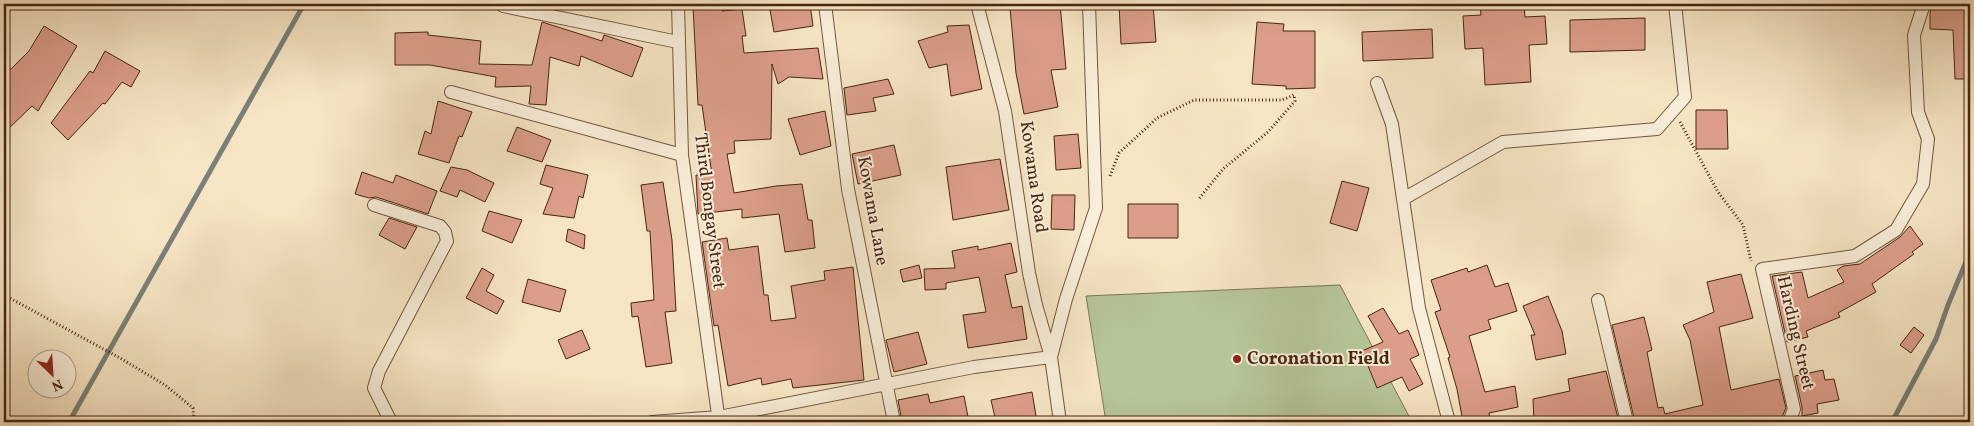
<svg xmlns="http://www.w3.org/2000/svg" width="1974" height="426" viewBox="0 0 1974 426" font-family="Vollkorn,serif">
  <rect width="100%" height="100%" fill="#f6e5c4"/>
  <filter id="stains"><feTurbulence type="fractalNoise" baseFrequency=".004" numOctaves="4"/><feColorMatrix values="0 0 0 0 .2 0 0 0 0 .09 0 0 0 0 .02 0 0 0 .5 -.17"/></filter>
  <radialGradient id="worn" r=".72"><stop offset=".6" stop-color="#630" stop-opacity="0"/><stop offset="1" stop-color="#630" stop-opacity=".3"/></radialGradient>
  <!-- green -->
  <path fill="#b6c699" stroke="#7e7655" d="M1340 285 1412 422H1106L1086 296Z"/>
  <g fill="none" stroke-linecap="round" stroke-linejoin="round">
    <!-- stream -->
    <path stroke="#7b8078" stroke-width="5" d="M69 422 304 4
      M1892 422 1936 339 1948 305 1970 252"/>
  </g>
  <!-- building -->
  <path fill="#dc9e8a" stroke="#472511" d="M722 4V11L742 9 746 36H742L744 53 818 48 823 79 789 77 778 84 772 64 771 139 734 141 735 153 727 154 734 193 776 186 802 184 808 220H812L815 248 785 252 779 214 742 218V209L698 214 696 175H712L702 105H698L693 6Z
    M795 4H810L813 26 774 32 770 10Z
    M1060 4 1066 69 1051 70 1058 107 1024 114 1016 73 1010 8Z
    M1119 4H1153L1156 42 1121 44Z
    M1480 4H1524L1525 17 1545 16 1547 44 1529 45 1531 82 1485 85 1483 48 1465 49 1463 16 1481 15Z
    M1967 4 1968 16H1970V79H1955L1953 30 1930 29V13L1932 5Z
    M1645 18V50L1570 52V20Z
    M542 22 602 41 604 35 643 48 632 77 581 56 579 66 550 57 546 105 529 104 531 86 495 87 496 77 430 65H395V33L428 32V35L481 41 479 64 532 65Z
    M1257 22 1284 24 1283 31H1315V88L1286 89V86L1252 84Z
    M969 25 982 89 951 96 947 64 929 68 918 41 948 32 947 26Z
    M44 26 77 46 38 111 32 106 4 133V76L29 51Z
    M1432 29 1433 58 1363 61 1362 32Z
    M105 51 140 71 131 87 122 82 105 104 103 103 68 140 51 123 90 71 93 73Z
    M888 79 894 94 873 98 876 111 847 115 844 88Z
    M438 101 472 112 462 137 459 136 449 163 418 154 425 131 431 134Z
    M1696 110H1727L1728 149H1696Z
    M825 111 831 146 800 155 788 119Z
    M517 127 551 140 542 162 507 151Z
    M1078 134 1081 168 1056 170 1054 136Z
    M894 145 901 175 858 184 852 154Z
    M1000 159 1009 210 953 220 946 167Z
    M546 165 588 175 583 198 579 196 574 218 543 214 553 188 540 184Z
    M451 167 467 170 494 183 485 202 460 190 457 197 440 191Z
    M362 172 393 183 396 175 437 191 428 214 376 197 369 198 355 194Z
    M1342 181 1369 188 1357 231 1330 223Z
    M663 182 672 240 676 311 665 312 672 363 646 367 638 316 632 317 631 303 654 300 650 231H647L641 185Z
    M1052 195H1075L1074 230 1051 229Z
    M1128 204H1178V238H1128Z
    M489 211 522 220 512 243 482 231Z
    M389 218 417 227 405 249 379 235Z
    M1910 226 1923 244 1912 252 1914 254 1872 284 1876 292 1838 313 1840 317 1806 331 1808 337 1787 342 1772 276 1802 272 1808 298 1844 282 1837 270 1843 266 1860 264 1900 237Z
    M568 229 585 235 584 249 566 241Z
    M727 238 729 250 758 246 764 295H768L771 321 796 318 791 286 825 280 824 271 853 267 864 380 793 388 791 379 762 385 761 378 728 386 718 325 714 326 702 242Z
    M1011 243 1017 272 1005 275 1012 308 1022 306 1027 339 968 348 963 315 986 312 979 277 946 283V289L925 290 924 269 955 268 952 251 978 246V250Z
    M919 265 922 278 903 282 900 270Z
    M1487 265 1495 287 1508 283 1517 311 1488 320 1491 329 1469 336 1485 392 1515 386 1518 407 1489 413 1491 422H1463L1457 389 1448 358 1450 357 1435 312 1441 310 1431 280 1467 268 1468 272Z
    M482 268 494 275 486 291 504 301 497 314 466 298Z
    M1741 274 1753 318 1719 327 1731 390 1779 379 1786 408 1782 417 1763 422H1635L1612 325 1644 317 1652 350 1647 352 1658 408 1663 407 1665 414 1703 405 1690 340 1683 325 1714 312 1707 282Z
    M528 279 566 290 560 312 522 302Z
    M1548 296 1562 331 1566 354 1536 360 1531 335H1535L1523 306Z
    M1383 308 1399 334 1408 330 1419 355 1410 359 1423 384 1409 391 1402 377 1377 388 1362 351 1383 342 1368 316Z
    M1914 327 1924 335 1911 353 1900 345Z
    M582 330 590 349 566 359 558 340Z
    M918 332 927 364 894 372 886 340Z
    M1823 370 1825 380 1834 379 1839 400 1817 404 1818 413 1802 416V407L1795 376Z
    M1606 371 1619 422H1534L1533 399 1570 391 1568 379Z
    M1032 392 1037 422H996L991 400Z
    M928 394 930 403 964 396 969 422H902L898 400Z"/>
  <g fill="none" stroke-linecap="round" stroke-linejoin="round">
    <defs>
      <path id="minor" d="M678 4 682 155 719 422
        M825 4 848 189 894 422
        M977 4 1005 111 1029 273 1036 305 1051 357 1060 422
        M503 6 678 42
        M1377 83 1392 124 1419 308 1449 422
        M451 92 682 155
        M1403 199 1503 142 1657 129 1685 97 1675 4
        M374 205 440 226 445 232 447 241 379 371 374 388 391 422
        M1598 300 1627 422
        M1051 357 1066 299 1096 208 1089 4
        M652 422 719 417 974 367 1051 357
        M1789 422 1794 409 1762 269 1855 256 1896 230 1923 184 1928 139 1918 112 1914 35 1924 4"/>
    </defs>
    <!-- minor casing -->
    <use href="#minor" stroke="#73553e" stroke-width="14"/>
    <!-- path -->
    <path stroke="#472511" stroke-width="3" stroke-dasharray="1 2.5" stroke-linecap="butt" d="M1680 122 1718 192 1743 225 1751 261
      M1110 176 1119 153 1157 118 1194 100H1282L1294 95 1295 101 1268 132 1223 169 1198 200
      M4 295 120 358 165 385 193 408 194 422"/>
    <!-- minor -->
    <use href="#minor" stroke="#f9eed9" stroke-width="12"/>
  </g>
  <!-- markers -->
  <circle fill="#8f2418" stroke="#f9eed9" stroke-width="2" cx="1237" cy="359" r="5"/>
  <g text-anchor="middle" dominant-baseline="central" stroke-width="4" stroke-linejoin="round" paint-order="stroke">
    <!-- street labels -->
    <g font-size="18" fill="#472511" stroke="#f9eed9">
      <text transform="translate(1033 177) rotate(82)">Kowama Road</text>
      <text transform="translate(709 211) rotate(83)">Third Bongay Street</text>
      <text transform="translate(872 211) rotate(80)">Kowama Lane</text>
      <text transform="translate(1795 333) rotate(77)">Harding Street</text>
    </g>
    <!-- poi labels -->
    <g font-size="18" font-weight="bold" fill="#472511" stroke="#f9eed9" text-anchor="start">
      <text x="1247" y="359">Coronation Field</text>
    </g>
  </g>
  <!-- margin -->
  <rect width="1974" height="426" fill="none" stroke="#f6e5c4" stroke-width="20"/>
  <rect x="5" y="5" width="1964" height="416" fill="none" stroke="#472511" stroke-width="2.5"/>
  <rect x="10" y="10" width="1954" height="406" fill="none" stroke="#472511"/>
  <!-- north arrow -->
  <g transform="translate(52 374) rotate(155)"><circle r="24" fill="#f9eed9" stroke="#b29e89"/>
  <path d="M0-4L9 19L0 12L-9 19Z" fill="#8f2418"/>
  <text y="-8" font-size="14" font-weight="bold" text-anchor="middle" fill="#472511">N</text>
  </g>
  <rect width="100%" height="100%" filter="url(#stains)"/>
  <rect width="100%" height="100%" fill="url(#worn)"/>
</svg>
